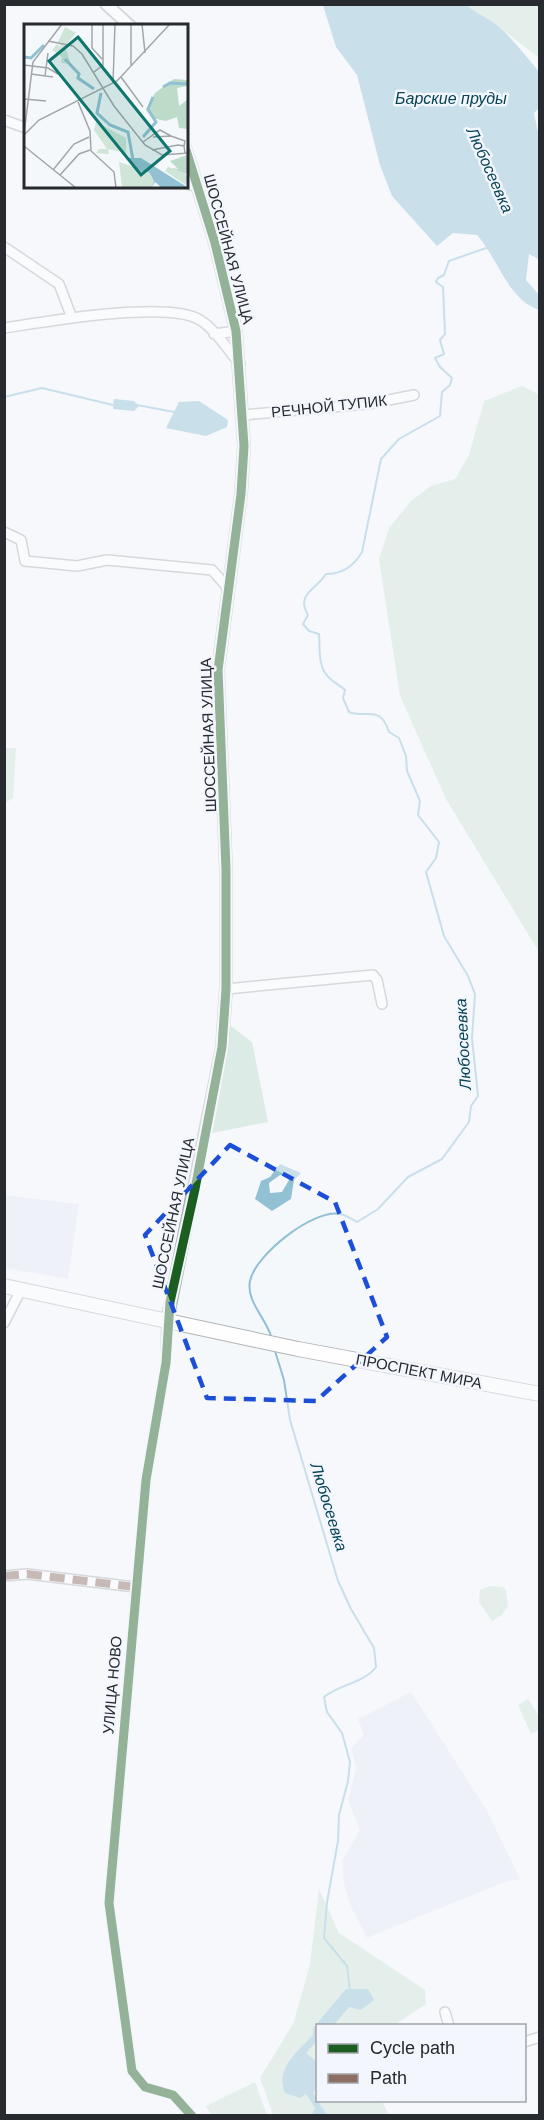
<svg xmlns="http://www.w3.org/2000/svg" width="544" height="2120" viewBox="0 0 544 2120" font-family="Arial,sans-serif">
  <rect width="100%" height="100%" fill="#f5f8fb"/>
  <!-- built -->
  <path fill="#e5ebf4" d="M4 1195 79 1204 68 1279 5 1268Z
    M411 1692 486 1809 520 1879 505 1882 367 1938 351 1907 344 1884 342 1861 360 1830 348 1800 356 1768 351 1748 364 1735 358 1719Z"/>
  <!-- green -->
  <path fill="#cee5d8" d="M467 5H539V58L489 19 477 15Z
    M522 386 540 395 539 952 446 799 400 696 379 559 389 528 411 501 431 486 455 479 469 455 484 401Z
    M5 748H16L13 798 5 803Z
    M490 1586 503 1587 506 1591 508 1606 501 1616 492 1621 479 1602 480 1590Z
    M528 1699 539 1716V1730L531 1734 518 1705Z
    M319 1889 339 1933 425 1990 426 2004 394 2025 318 2026V2100L382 2101 389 2115H273L260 2078 294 2022 310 1964Z
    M255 2082 267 2115H211L206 2106Z"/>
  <!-- forest -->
  <path fill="#bcdbc9" d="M227 1023 252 1042 268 1122 212 1133 224 1072Z"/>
  <!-- water -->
  <path fill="#92c1d4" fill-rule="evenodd" d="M323 5H467C476 14 480 14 490 20 508 32 522 52 536 68L539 73V108L534 113 540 142V260L529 254 526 280 539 295V310C508 299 498 259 477 235L453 233 437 246 392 196 380 165 357 75 336 47Z
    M114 399 134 401 139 406 134 411 113 409Z
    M199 401 228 420 227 427 206 436 166 428 179 402Z
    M280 1164 301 1173 294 1180 291 1199 272 1211 255 1199 261 1181 270 1177ZM280 1175 286 1176 289 1180 282 1192 270 1193 269 1183Z
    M346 1989H368L374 2000 361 2010 349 2007 334 2025 318 2026 317 2041 306 2053 317 2062V2086L313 2093 327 2115 312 2114 315 2108 306 2094 300 2098 285 2093C274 2069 300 2049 313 2035V2028Z"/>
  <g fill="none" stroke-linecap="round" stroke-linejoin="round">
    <!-- stream -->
    <path stroke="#92c1d4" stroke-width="2" d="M4 397 42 388 113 405
      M137 405 174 412
      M271 1336C265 1317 246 1301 250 1281 255 1255 313 1209 340 1214 346 1215 352 1219 357 1222L378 1209 408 1177 442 1159 469 1122 471 1106 478 1096 472 1038 475 994 468 976 444 936 426 872 436 858 439 842 418 815 420 801 407 771 406 756 399 738 389 732C380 704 367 719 349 712L343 698 345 690C339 684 331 682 326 674 318 664 320 646 319 634L309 631 303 624 308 615C295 594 318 588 326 574 342 574 354 566 362 552L381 459 399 439 440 416 442 392 450 385 452 378 440 367 435 358 444 354 440 340 445 334 443 287 436 282 438 278 444 275 449 261 489 247
      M275 1351 284 1380 290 1420 338 1581 351 1609 374 1648 376 1667C364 1683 340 1684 324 1697L327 1712 342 1733 350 1762 348 1781 339 1815 338 1841 327 1902 324 1938 347 1966 350 1991"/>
    <defs>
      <path id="minor" d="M4 120 26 128
        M186 183 197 187
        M4 247 59 284 72 318
        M4 328C44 322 168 300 200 320 215 329 228 350 240 364
        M214 334 236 331
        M243 415 368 404 414 395
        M4 532 21 540 25 561 77 566 107 560 212 570 228 588
        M226 989 373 975 377 980 382 1004
        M167 1321 166 1363 146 1480 109 1903 132 2071 145 2087 173 2095 192 2116
        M4 1323 22 1288
        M4 1576 27 1574 135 1587
        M445 2012 449 2026
        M524 2042 540 2037"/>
      <path id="tertiary" d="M106 4 130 26
        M167 1321 222 1047 226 989V869L218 670 241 494 244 446 236 331 215 243 186 150"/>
      <path id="primary" d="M4 1286 298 1349 540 1394"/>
    </defs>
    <!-- minor casing -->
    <use href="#minor" stroke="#b0b3b6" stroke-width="12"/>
    <!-- tertiary casing -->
    <use href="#tertiary" stroke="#b0b3b6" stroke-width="14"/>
    <!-- primary casing -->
    <use href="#primary" stroke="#b0b3b6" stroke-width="16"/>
    <!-- minor -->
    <use href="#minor" stroke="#fefefe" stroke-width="9"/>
    <!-- tertiary -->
    <use href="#tertiary" stroke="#fefefe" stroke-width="10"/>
    <!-- primary -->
    <use href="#primary" stroke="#fefefe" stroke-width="14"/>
    <!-- quiet -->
    <path stroke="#8d6e63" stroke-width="8" stroke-dasharray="15 8" stroke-linecap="butt" d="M4 1576 27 1574 135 1587"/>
    <defs>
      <path id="cycleway" d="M186 150 215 243 236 331 244 446 241 494 218 670 226 869V989L222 1047 195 1189 170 1302 166 1363 146 1480 109 1903 132 2071 145 2087 173 2095 192 2116"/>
    </defs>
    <!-- cycleway casing -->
    <use href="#cycleway" stroke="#f3f7fd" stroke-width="13"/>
    <!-- cycleway -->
    <use href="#cycleway" stroke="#1b5e20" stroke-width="9"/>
  </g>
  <!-- marked area -->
  <path d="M0 0H544V2120H0ZM230 1145 335 1202 387 1337 316 1401 207 1398 145 1235Z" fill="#f5f8fb" fill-opacity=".55" fill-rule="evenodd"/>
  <path fill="none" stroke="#1d4ed8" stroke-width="4.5" stroke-dasharray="12 8" stroke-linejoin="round" d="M230 1145 335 1202 387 1337 316 1401 207 1398 145 1235Z"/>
  <g text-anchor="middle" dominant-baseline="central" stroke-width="5" stroke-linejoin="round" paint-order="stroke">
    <!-- street labels -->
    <g font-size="15" fill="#272a2e" stroke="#f3f7fd">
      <text transform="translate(229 249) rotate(75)">ШОССЕЙНАЯ УЛИЦА</text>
      <text transform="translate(329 406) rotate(-6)">РЕЧНОЙ ТУПИК</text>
      <text transform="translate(208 735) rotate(-92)">ШОССЕЙНАЯ УЛИЦА</text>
      <text transform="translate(173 1213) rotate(-78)">ШОССЕЙНАЯ УЛИЦА</text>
      <text transform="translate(419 1371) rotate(11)">ПРОСПЕКТ МИРА</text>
      <text transform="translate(112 1685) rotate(-85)">УЛИЦА НОВО</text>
    </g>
    <!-- water labels -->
    <g font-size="16" font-style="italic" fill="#084456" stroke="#f3f7fd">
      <text x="451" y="98">Барские пруды</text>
      <text transform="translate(490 170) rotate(66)">Любосеевка</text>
      <text transform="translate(463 1044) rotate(-93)">Любосеевка</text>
      <text transform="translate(329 1507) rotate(73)">Любосеевка</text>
    </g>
  </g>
  <!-- overview -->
  <g transform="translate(24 24)">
    <rect width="164" height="164" fill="#f5f8fb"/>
    <path d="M41 3 52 9 41 22 47 40 37 39 38 33 28 26 33 20 38 24 34 18ZM72 98 102 114V129L84 125 85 130 72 129 75 125H83L70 106ZM95 138 125 148 130 157 128 163H98ZM155 138 163 153 162 161 141 147 144 143 155 146Z" fill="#cee5d8"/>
    <path d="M150 55 163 56V62L153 64 155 82 163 76V105L155 104 153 93 142 97 128 94 122 86 131 69ZM163 131V150L148 144 154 145 146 137Z" fill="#bcdbc9"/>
    <path d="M104 134H117L163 163H137L131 158 128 163 130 157 125 148 113 147Z" fill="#92c1d4"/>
    <path fill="none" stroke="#92c1d4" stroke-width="3" d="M0 33 7 34 20 21M41 35 55 50 54 54 70 65M139 63 146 59 164 60M77 69 73 89 86 101 104 108 109 136M119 113 132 98 124 85 129 73"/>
    <path fill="none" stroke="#a3a6a9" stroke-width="1.5" d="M68 0V24L78 35M107 0V41M118 0 121 29M24 17 49 22 58 30 90 82 121 121 138 131 164 129M0 41 24 44 34 50M70 48 79 41V0M7 50 29 53M21 52 24 29M97 53 119 83M89 59 91 0M0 75 22 77M54 78 66 107 67 126M0 110 9 38 38 0M0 111 15 96 93 57 146 0M129 113 147 112 161 117 160 122M119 118 136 106 147 112M0 122 52 164M66 126 90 148 92 164M128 126 154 121 160 122 161 129M29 146 50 120 65 113M36 151 55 130 66 126"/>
    <path fill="#0f766e" fill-opacity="0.15" stroke="#0f766e" stroke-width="3" d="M54 13 146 127 117 151 25 37Z"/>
    <rect width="164" height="164" fill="none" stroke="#272a2e" stroke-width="3"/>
  </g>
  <!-- border -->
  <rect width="544" height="2120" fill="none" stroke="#272a2e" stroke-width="12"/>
  <!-- legend -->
  <rect x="316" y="2024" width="210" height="78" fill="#f3f7fd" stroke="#a1a5aa" stroke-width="1.5"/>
  <rect x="328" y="2044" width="30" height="9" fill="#1b5e20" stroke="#a1a5aa" stroke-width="1.5"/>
  <text x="370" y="2054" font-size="18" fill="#272a2e">Cycle path</text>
  <rect x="328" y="2074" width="30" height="9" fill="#8d6e63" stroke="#a1a5aa" stroke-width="1.5"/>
  <text x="370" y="2084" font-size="18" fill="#272a2e">Path</text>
</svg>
